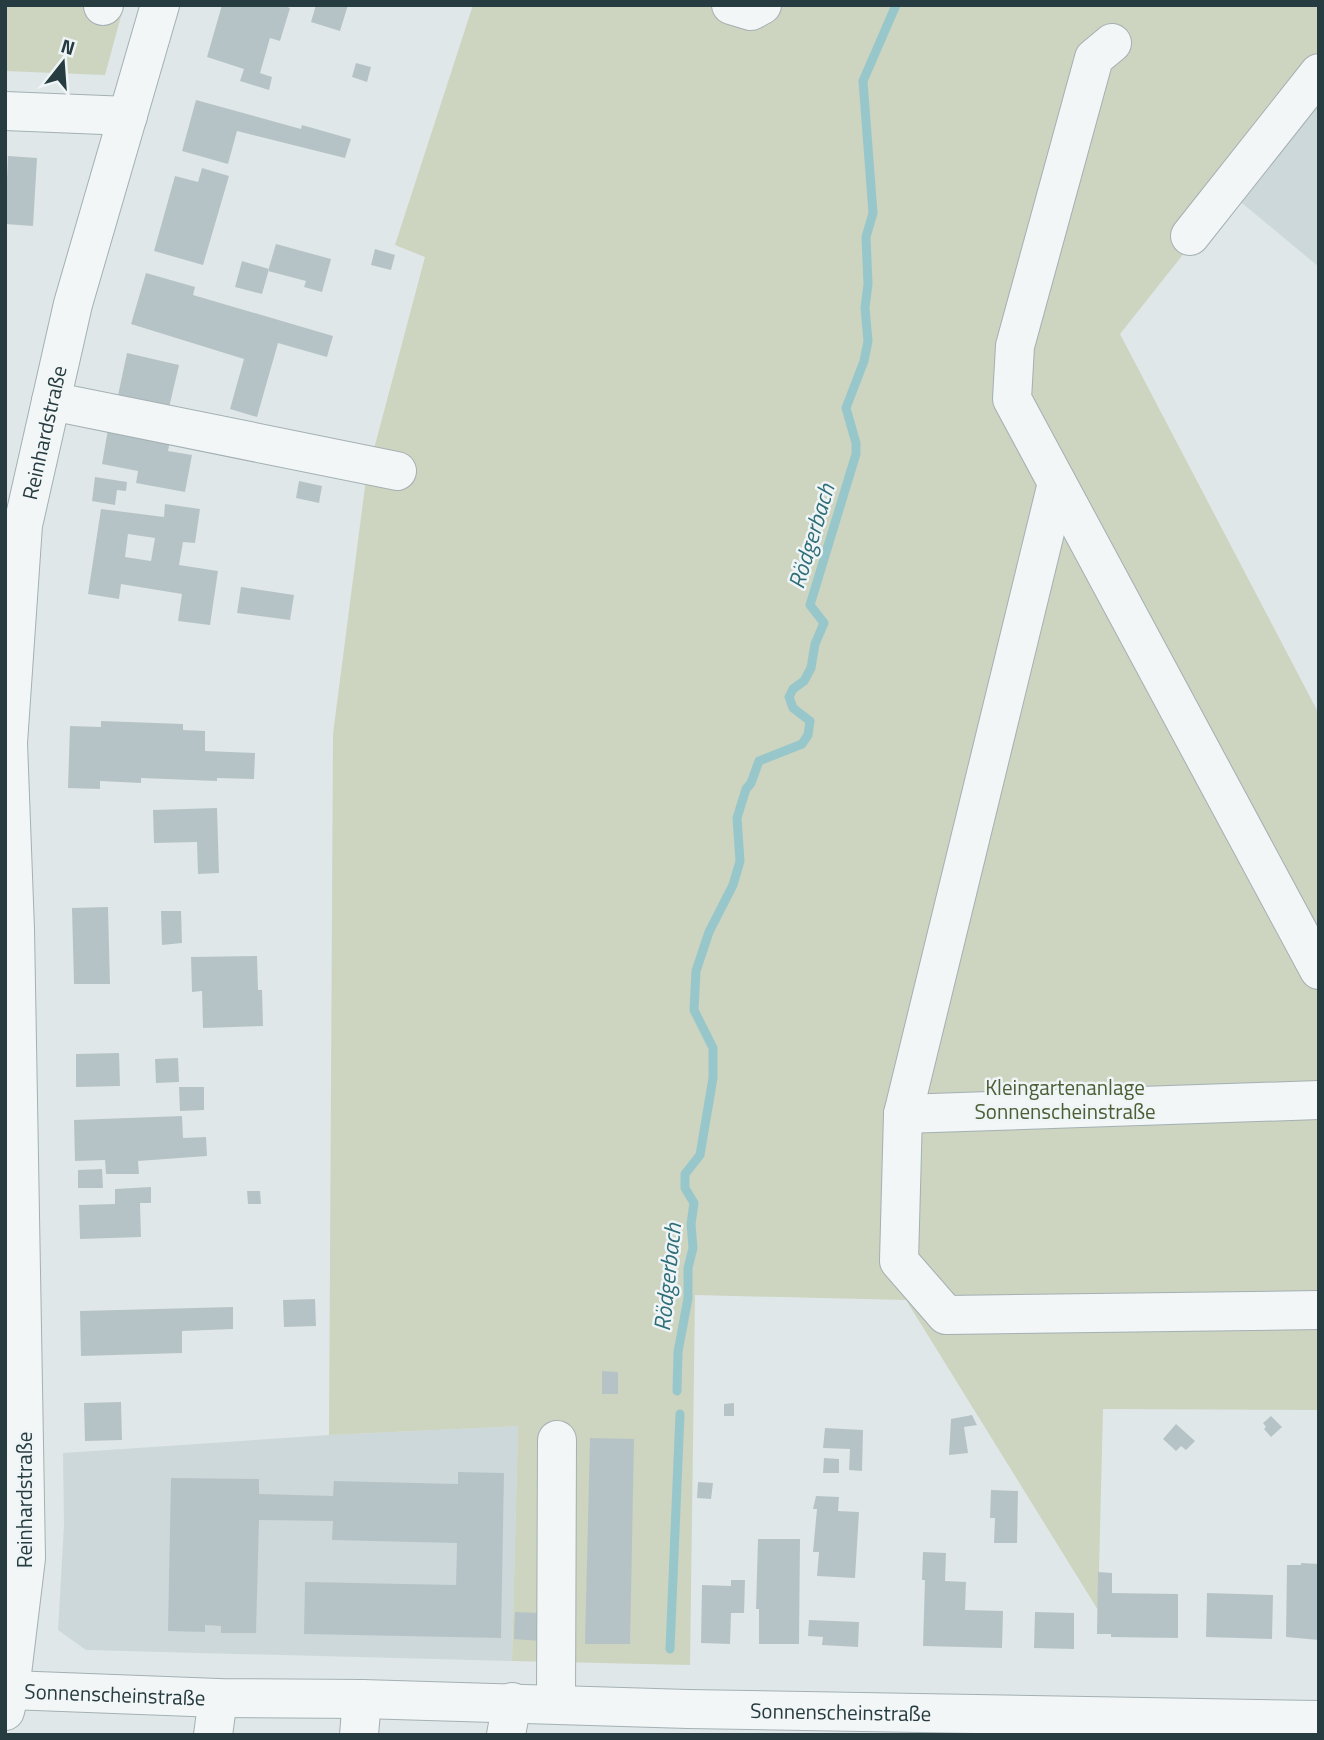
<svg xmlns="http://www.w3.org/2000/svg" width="1324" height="1740" viewBox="0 0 1324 1740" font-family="'Titillium Web',sans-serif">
  <rect width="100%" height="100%" fill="#dfe7e9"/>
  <!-- built -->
  <path fill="#cdd8db" d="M1319 92V267L1231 194Z
    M518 1426 512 1661 86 1650 58 1630 64 1525 63 1453 329 1435Z"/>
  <!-- green -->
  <path fill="#cdd4c0" d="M5 5H124L105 75 5 71Z
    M473 5H1319V92L1231 194 1120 334 1319 714V1410L1103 1409 1098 1610 906 1300 695 1295 690 1665 512 1661 518 1426 329 1435 333 734 366 479 425 257 395 245Z"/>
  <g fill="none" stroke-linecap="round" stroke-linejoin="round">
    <!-- stream -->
    <path stroke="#98c7cb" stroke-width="9" d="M677 1391 678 1352 688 1298V1268L693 1248 691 1224 694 1203 685 1188V1174L700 1155 713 1078V1048L694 1010 696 971 709 932 733 885 740 861 737 818 746 789 751 783 759 761 802 744 808 735 810 721 793 708 789 697 793 689 804 681 811 668 815 644 824 623 810 605 856 454V443L846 408 864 361 868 341 865 308 868 284 866 237 873 213 863 81 896 5
      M670 1649 680 1414"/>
  </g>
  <!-- building -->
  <path fill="#b6c3c6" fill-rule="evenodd" d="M222 5H281L290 8 280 41 270 38 260 73 272 77 269 90 240 81 244 69 207 57Z
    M316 5H348L340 31 311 22Z
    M356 63 371 67 367 82 352 77Z
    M196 100 301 129 302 125 351 139 345 158 237 131 228 164 182 151Z
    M8 156 37 158 33 226 5 224Z
    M202 168 229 176 203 265 154 251 175 176 198 182Z
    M276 244 331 259 322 292 304 287 306 281 268 271Z
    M375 249 395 255 391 270 371 265Z
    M242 261 269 269 262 294 235 287Z
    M146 273 195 287 193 295 333 336 327 357 278 343 257 417 230 409 244 359 131 324Z
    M127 353 179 365 168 412 117 400Z
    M108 429 170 441 168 451 192 455 185 492 136 483 138 471 102 464Z
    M95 477 127 482 126 491 117 490 115 505 92 501Z
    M299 481 322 486 319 503 296 498Z
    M165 504 200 509 195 543 183 542 179 565 218 571 210 625 178 621 182 594 121 584 119 599 88 594 101 509 164 517ZM128 534 155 538 151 561 125 557Z
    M241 587 294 595 290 620 237 613Z
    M101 721 183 724V730L205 731V751L255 753 254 779 217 778V781L141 778V783L100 781V789L68 788 70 726 101 727Z
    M217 808 219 873 198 874 197 842 154 843 153 810Z
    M108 907 110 984H74L72 908Z
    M161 911H181L182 943 162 945Z
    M257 956 258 990H262L263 1026 203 1028 202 991 192 992 191 957Z
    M119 1053 120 1086 76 1087V1054Z
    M178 1058 179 1082 156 1083 155 1059Z
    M179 1087H204V1110L180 1111Z
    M182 1116 183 1138 206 1137 207 1156 138 1161 139 1174H106L105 1160 75 1161 74 1120Z
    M102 1169 103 1188H78V1170Z
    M151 1187V1203H140L141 1237 80 1239 79 1205 115 1204V1189Z
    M247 1191H260L261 1204H248Z
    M315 1299 316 1326 284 1327 283 1300Z
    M233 1307V1329L182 1331V1353L81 1356 80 1311Z
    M602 1371 618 1372V1394H602Z
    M121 1402 122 1440 85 1441 84 1403Z
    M734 1403V1416H724V1404Z
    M972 1415 977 1425 964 1427 968 1453 949 1455 951 1419Z
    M1271 1416 1282 1427 1271 1437 1264 1429 1266 1427 1263 1423Z
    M1176 1424 1195 1441 1186 1450 1181 1446 1176 1451 1163 1439Z
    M825 1428 863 1430 862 1471 849 1470 850 1449 823 1448Z
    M590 1438 634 1439 630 1644H585Z
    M824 1458 839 1459V1473H823Z
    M458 1472 504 1473 501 1638 304 1634 305 1582 456 1585 457 1543 332 1540 333 1521 259 1520 256 1633H221V1626L205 1625V1632L168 1631 171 1478 259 1479V1494L333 1496 334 1481 458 1484Z
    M698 1482 713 1483 711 1499 697 1498Z
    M991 1490 1018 1491 1017 1543H994L995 1518H990Z
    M816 1496 839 1497 838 1511 859 1512 855 1578 817 1576 819 1552H813L817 1509H813Z
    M758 1539H800L799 1644H759V1609H756Z
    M923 1552 946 1553 945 1581 966 1582 965 1610 1003 1611 1002 1648 923 1646 925 1580H922Z
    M1301 1563 1319 1564V1640L1286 1637 1287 1565H1301Z
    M1098 1572 1112 1573V1593L1178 1594V1638L1111 1637V1634H1097Z
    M731 1580H745L744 1613H731L730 1644 701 1643 702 1585 731 1586Z
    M1207 1593 1273 1595 1272 1639 1206 1637Z
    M515 1612 541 1613 540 1641 514 1639Z
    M1035 1612 1074 1613V1649L1034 1648Z
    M809 1620 859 1622 858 1647 822 1645 823 1637 808 1636Z"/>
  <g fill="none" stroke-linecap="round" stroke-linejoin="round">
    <defs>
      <g id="minor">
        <path d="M731 5 751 11 762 5"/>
        <path d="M103 6 104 5"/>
        <path d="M1112 43 1094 58 1015 346 1012 399 1319 970"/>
        <path d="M5 111 128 116"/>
        <path d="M1190 236 1319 73"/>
        <path d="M51 401 397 471"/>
        <path d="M1057 483 903 1114 899 1261 946 1315 1319 1310"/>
        <path d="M903 1114 1319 1100"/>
        <path id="s1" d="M10 1690 218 1698 362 1699 688 1709 1319 1720"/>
        <path d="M556 1703 557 1440"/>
        <path id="s2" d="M5 1711 10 1690 26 1558 15 929 8 743 23 525 73 304 160 5"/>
        <path d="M213 1735 218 1698"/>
        <path d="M359 1735 362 1699"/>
        <path d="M506 1735 512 1702"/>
      </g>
    </defs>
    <!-- minor casing -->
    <use href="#minor" stroke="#a4b0b3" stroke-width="40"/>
    <!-- minor -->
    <use href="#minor" stroke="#f2f6f7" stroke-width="38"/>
  </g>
  <g text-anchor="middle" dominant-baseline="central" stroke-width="5" stroke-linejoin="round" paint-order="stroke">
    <!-- street labels -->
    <g font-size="21" fill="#273c41" stroke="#eff5f7">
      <text stroke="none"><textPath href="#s2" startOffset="1283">Reinhardstraße</textPath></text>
      <text transform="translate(24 1500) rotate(-90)">Reinhardstraße</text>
      <text stroke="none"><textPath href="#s1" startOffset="105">Sonnenscheinstraße</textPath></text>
      <text stroke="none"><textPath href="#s1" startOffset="831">Sonnenscheinstraße</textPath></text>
    </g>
    <!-- park labels -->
    <g font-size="21" fill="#4d5e34" stroke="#eff5f7">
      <text x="1065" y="1087">Kleingartenanlage<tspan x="1065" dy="24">Sonnenscheinstraße</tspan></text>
    </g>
    <!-- water labels -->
    <g font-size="23" font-style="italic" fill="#2f6e77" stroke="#eff5f7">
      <text transform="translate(811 536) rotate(-73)">Rödgerbach</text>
      <text transform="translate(667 1277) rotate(-84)">Rödgerbach</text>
    </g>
  </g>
  <!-- border -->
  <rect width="1324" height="1740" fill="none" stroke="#273c41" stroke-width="14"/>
  <!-- north arrow -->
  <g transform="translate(63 63) rotate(17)" stroke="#eff5f7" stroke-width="5" paint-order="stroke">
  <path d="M0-5L12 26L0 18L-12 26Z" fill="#273c41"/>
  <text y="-10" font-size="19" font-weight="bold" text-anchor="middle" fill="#273c41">N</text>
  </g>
</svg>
